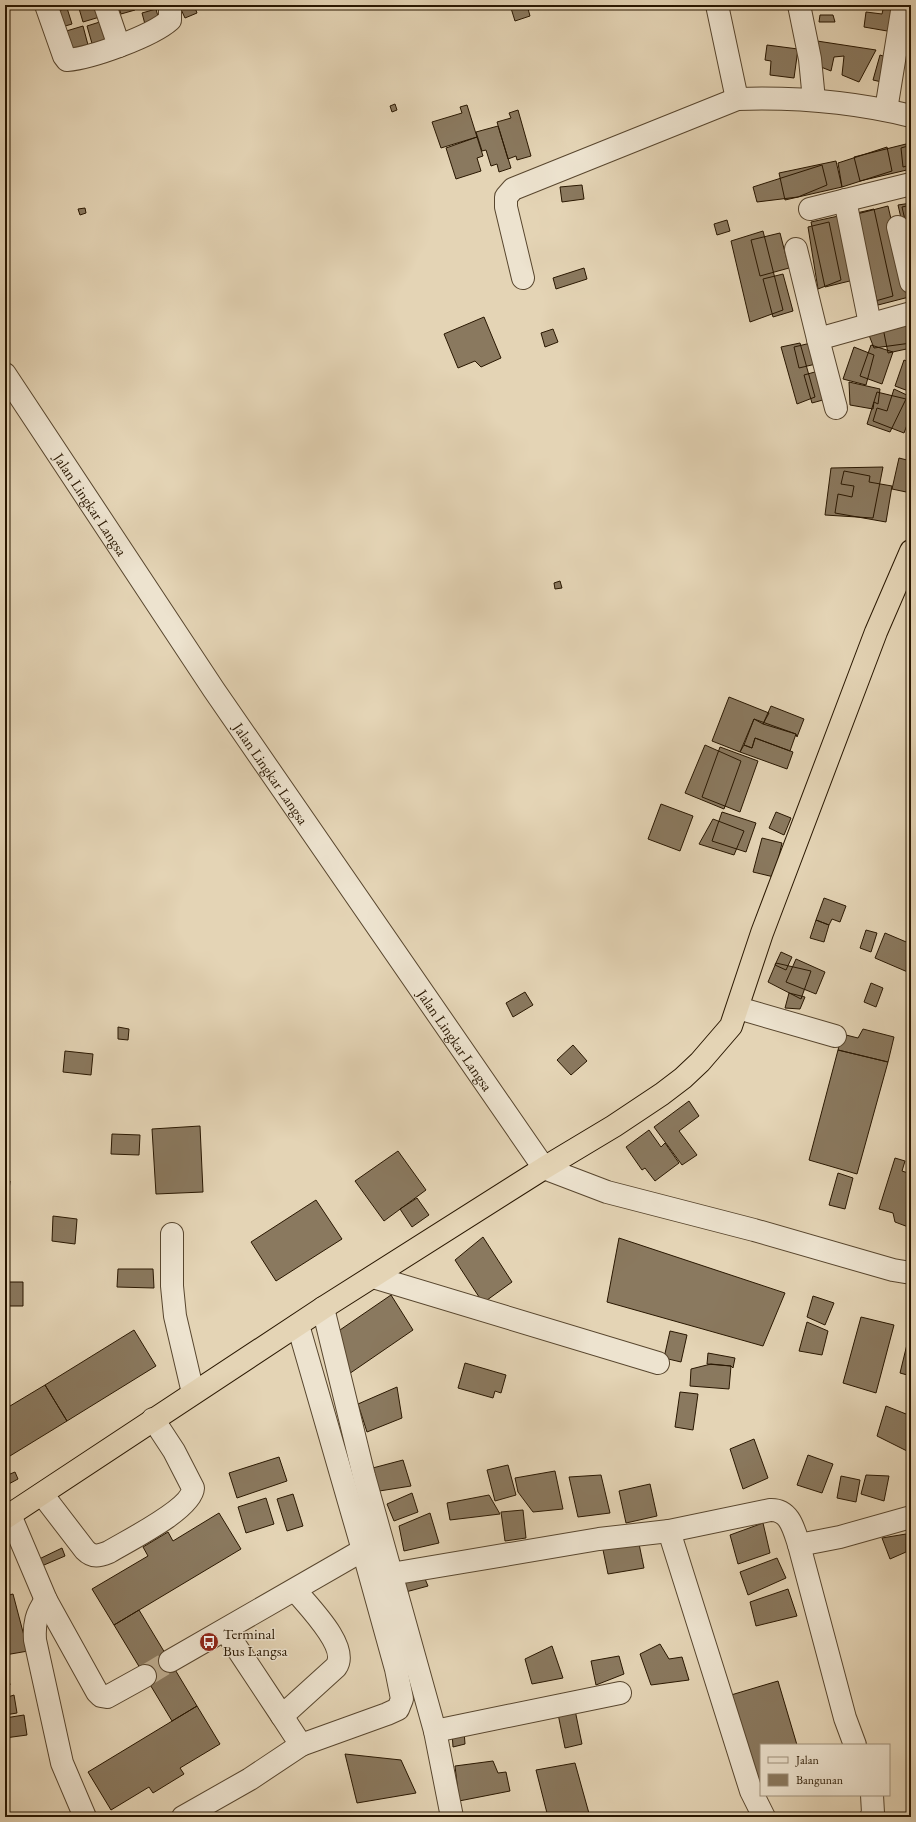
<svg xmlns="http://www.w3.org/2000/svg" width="916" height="1822" viewBox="0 0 916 1822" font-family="'EB Garamond',serif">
  <rect width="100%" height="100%" fill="#e4d4b5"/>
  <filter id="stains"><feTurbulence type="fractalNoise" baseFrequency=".005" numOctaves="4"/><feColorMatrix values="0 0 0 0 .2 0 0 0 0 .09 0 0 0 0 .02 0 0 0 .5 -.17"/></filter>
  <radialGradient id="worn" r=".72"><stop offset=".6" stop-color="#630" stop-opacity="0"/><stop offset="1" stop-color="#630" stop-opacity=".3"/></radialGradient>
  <!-- building -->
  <path fill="#8a795f" stroke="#291701" d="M78 5H100L103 16 83 22Z
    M118 5H133L135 10 121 14Z
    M179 5H194L197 13 185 18Z
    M510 5H527L530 16 515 21Z
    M884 5 896 7 893 32 864 27 866 12 882 14Z
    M67 8 72 24 62 27 58 11Z
    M156 9 160 24 146 28 142 13Z
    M820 15H833L835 22H819Z
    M106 20 112 41 93 47 87 26Z
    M83 26 88 45 69 51 63 32Z
    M817 41 876 50 859 82 842 75 844 56 834 57 831 71 816 65Z
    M767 45 798 49 794 78 770 75 771 61 765 60Z
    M880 55 892 59 886 83 873 80Z
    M395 104 397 110 392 112 390 106Z
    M467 105 477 137 441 148 432 122 462 113 460 107Z
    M518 110 531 156 517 160 516 156 508 159 497 122 511 118 509 113Z
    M498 126 511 168 499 172 497 164 491 166 486 150 482 151 476 132Z
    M477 137 483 156 477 158 481 171 456 179 446 148Z
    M906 144 911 169 860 181 854 157Z
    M911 145V165L903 167 901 148Z
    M887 147 892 171 842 187 838 163Z
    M836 161 842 187 785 200 779 173Z
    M822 165 827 185 798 197 757 202 753 187Z
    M582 185 584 199 562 202 560 187Z
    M911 203V262L898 205Z
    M911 205V246L902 207Z
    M888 206 909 297 878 305 857 214Z
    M85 208 86 213 80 215 78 209Z
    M874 209 893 296 872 302 852 214Z
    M843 215 858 279 825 287 811 222Z
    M727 220 730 231 717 235 714 224Z
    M829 222 841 280 818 289 808 227Z
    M763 231 783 310 750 322 731 241Z
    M780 233 789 268 760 276 751 240Z
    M584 268 587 279 556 289 553 278Z
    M783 274 793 311 773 317 763 279Z
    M911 315V343L874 348 867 330Z
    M484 317 501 358 481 367 475 361 458 368 444 334Z
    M911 321V348L888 353 883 328Z
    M553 329 558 342 545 347 541 333Z
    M815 342 820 363 799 368 794 347Z
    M800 343 815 397 797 404 781 347Z
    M871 345 893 352 882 384 860 376Z
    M854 347 874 355 866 385 843 379Z
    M904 360 911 363V392L895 386Z
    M822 370 830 398 812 403 804 375Z
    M849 382 880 389 878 404 874 402 873 409 850 405Z
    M894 389 911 397V427L907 425 904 433 873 421 877 408 887 411Z
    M877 392 906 399 890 432 867 424Z
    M899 458 911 461V493L892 489Z
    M883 467 873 518 825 515 831 468Z
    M844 471 870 476 869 482 892 486 886 522 835 513 838 494 852 497 854 486 841 484Z
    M560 581 562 588 555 589 554 583Z
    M729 697 769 713 763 724 754 719 740 752 712 741Z
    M771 706 804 719 797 737 796 734 763 724Z
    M754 719 796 734 790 751 755 738 752 748 744 745Z
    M755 738 793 752 787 769 740 752 744 745 752 748Z
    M705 745 741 761 724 809 685 793Z
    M720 747 758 761 740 812 702 797Z
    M661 804 693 816 680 851 648 839Z
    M722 812 756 823 746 852 712 841Z
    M776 812 791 818 784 835 769 828Z
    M713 819 744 831 734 855 699 844Z
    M762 838 782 843 774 877 753 872Z
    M824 898 846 906 840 922 832 919 829 925 816 920Z
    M816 920 829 925 824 942 810 938Z
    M866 930 877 933 871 952 860 948Z
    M885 933 911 944 910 973 875 958Z
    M781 952 792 957 786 970 775 965Z
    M796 959 825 972 816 994 786 982Z
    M776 963 811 971 801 999 768 982Z
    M871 983 883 988 876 1007 864 1002Z
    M525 992 533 1005 513 1017 506 1003Z
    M789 993 805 997 800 1009 785 1008Z
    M118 1027 129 1029 128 1040 118 1039Z
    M863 1029 894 1037 888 1062 838 1050 842 1034 858 1038Z
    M573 1045 587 1061 571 1075 557 1060Z
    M838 1050 888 1062 857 1174 809 1160Z
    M65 1051 93 1054 91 1075 63 1072Z
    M689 1101 699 1116 679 1131 697 1155 682 1165 654 1127Z
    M200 1126 203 1192 156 1194 152 1129Z
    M649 1130 661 1147 665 1143 679 1163 655 1181 645 1168 642 1170 626 1147Z
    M112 1134 140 1135 139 1155 111 1154Z
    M398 1151 426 1190 384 1221 355 1181Z
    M895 1158 905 1161 902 1171 911 1174V1228L895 1222 893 1213 879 1209Z
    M838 1173 853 1178 845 1209 829 1205Z
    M5 1181H10L6 1219H5Z
    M417 1198 429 1215 412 1227 400 1209Z
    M316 1200 342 1239 276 1281 251 1242Z
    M53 1216 77 1219 75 1244 52 1241Z
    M483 1237 512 1282 483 1303 455 1260Z
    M619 1238 785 1293 763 1346 607 1302Z
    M118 1269H153L154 1288 117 1287Z
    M5 1282H23V1306H5Z
    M391 1295 413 1330 346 1376 337 1332Z
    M813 1296 834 1303 825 1325 807 1317Z
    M861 1317 894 1325 876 1393 843 1383Z
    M807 1322 828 1331 822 1355 799 1351Z
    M911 1328V1376L900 1373Z
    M134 1330 156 1366 67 1421 45 1385Z
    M670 1331 687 1335 681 1362 664 1358Z
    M708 1353 735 1358 733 1368 731 1366 707 1364Z
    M465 1363 506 1375 501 1393 495 1391 493 1398 458 1388Z
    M711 1364 731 1366 729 1389 690 1386 691 1369Z
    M45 1385 67 1421 5 1459V1409Z
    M397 1387 402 1418 367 1432 358 1404Z
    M680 1392 698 1394 693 1430 675 1427Z
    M886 1406 911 1416V1453L877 1436Z
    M754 1439 768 1478 743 1489 730 1449Z
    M808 1455 833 1464 822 1493 797 1485Z
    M279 1457 287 1481 237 1498 229 1473Z
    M403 1460 411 1486 373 1492 369 1469Z
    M508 1465 516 1495 495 1501 487 1470Z
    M555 1471 563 1509 533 1512 518 1492 515 1478Z
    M15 1472 18 1479 5 1486V1476Z
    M601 1475 610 1513 578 1517 569 1477Z
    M866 1475 889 1476 884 1501 861 1494Z
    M841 1476 860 1480 856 1502 837 1498Z
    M650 1484 657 1516 626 1523 619 1491Z
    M412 1493 418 1512 394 1521 387 1504Z
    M293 1494 303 1526 287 1531 277 1499Z
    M489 1495 500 1514 450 1520 447 1503Z
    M266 1498 274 1524 246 1533 238 1507Z
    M523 1510 526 1538 505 1541 501 1512Z
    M219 1513 241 1549 114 1625 92 1589 148 1556 143 1547 168 1532 173 1541Z
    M430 1513 439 1543 404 1551 399 1526Z
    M763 1523 770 1553 738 1564 730 1535Z
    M906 1534V1552L890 1559 882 1538Z
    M638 1539 644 1568 608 1574 602 1545Z
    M62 1548 65 1556 37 1568 35 1561Z
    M777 1558 786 1578 748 1595 740 1572Z
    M423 1574 428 1586 402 1593V1579Z
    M788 1589 797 1616 756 1626 750 1602Z
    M13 1594 28 1651 5 1655V1596Z
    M139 1610 197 1706 172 1721 114 1625Z
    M660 1644 669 1659 682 1657 689 1680 651 1685 640 1654Z
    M552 1646 563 1678 532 1684 525 1659Z
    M619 1656 624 1674 596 1685 591 1661Z
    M5 1660 10 1685H5Z
    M778 1681 797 1745H761V1794L731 1695Z
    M14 1695 17 1713 5 1715V1698Z
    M197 1706 220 1744 180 1768 184 1774 153 1793 149 1787 111 1810 88 1772Z
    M575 1710 582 1744 565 1748 558 1714Z
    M24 1715 27 1735 5 1738V1718Z
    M464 1731 465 1744 453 1747 452 1732Z
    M345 1754 401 1760 416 1793 357 1803Z
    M493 1761 498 1773 506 1772 510 1791 459 1801 455 1766Z
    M575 1763 590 1817H548L536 1770Z"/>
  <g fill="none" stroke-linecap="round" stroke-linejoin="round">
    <!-- minor-tunnel -->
    <path stroke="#bfae91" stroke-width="22" stroke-dasharray="22 11" stroke-linecap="butt" d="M145 1676 170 1661"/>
    <defs>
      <g id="minor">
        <path d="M46 5 64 56 67 60C92 58 152 36 170 20V5"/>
        <path d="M105 5 119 46"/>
        <path d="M717 5 737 99"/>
        <path d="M799 5 810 59 814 100"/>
        <path d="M886 110 903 5"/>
        <path d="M845 200 870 324"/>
        <path d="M810 209 911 184"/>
        <path d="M898 227 911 282"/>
        <path d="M796 249 818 339 911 313"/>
        <path d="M523 278 506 207V197L513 189 737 99C795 97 854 102 911 116"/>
        <path d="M818 339 836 408"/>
        <path id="s1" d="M5 374 214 690 544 1168 607 1192 754 1230 893 1270 911 1273"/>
        <path d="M738 1008 835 1036"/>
        <path d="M172 1234V1286L175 1316 193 1393"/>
        <path d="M373 1277 658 1363"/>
        <path d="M323 1308 364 1476 435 1731 452 1817"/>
        <path d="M42 1494 85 1550C93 1558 99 1556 109 1552 127 1541 192 1509 193 1488L174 1451 153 1419"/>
        <path d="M10 1515 46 1600 97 1692 101 1696 107 1697 145 1676"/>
        <path d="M669 1531 751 1791 764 1817"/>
        <path d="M799 1545 845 1718 855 1745"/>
        <path d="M391 1574 599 1539 669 1531 770 1510C790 1509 794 1530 799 1545L840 1537 911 1517"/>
        <path d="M46 1600C36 1614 34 1624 35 1640L62 1763 85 1817"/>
        <path d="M225 1630 282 1716 336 1667C350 1647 308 1606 295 1590"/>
        <path d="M170 1661 363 1550 298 1325"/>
        <path d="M435 1731 620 1693"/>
        <path d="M301 1745 387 1714 398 1709 402 1699 396 1669 363 1550"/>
        <path d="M183 1817 250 1779 301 1745 282 1716"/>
        <path d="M871 1817 873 1813 872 1795"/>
      </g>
      <path id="highway" d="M5 1518 323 1308 544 1168 614 1126 662 1094 683 1078 700 1062 731 1026 762 933 876 632 911 551"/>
    </defs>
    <!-- minor casing -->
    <use href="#minor" stroke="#58462e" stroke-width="24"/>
    <!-- highway casing -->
    <use href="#highway" stroke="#291701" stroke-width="24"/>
    <!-- minor -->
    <use href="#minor" stroke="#ede3cf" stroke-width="22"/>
    <!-- highway -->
    <use href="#highway" stroke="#e4d4b5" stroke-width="22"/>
  </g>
  <!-- icons -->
  <defs>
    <symbol id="bus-disc" viewBox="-11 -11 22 22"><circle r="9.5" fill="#8f2418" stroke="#ede3cf"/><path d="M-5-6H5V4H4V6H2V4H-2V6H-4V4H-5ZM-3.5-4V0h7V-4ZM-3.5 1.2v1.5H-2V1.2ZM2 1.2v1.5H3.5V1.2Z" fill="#fff"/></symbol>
  </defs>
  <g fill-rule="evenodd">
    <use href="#bus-disc" x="198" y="1631" width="22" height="22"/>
  </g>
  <g text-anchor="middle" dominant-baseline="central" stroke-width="3" stroke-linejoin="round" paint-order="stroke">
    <!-- street labels -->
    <g font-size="15" fill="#291701" stroke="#ede3cf">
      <text stroke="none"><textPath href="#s1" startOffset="156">Jalan Lingkar Langsa</textPath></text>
      <text stroke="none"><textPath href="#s1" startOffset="480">Jalan Lingkar Langsa</textPath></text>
      <text stroke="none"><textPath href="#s1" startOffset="804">Jalan Lingkar Langsa</textPath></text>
    </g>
    <!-- poi labels -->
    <g font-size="15" fill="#291701" stroke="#ede3cf" text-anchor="start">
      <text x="223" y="1633">Terminal<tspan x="223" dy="17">Bus Langsa</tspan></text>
    </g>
  </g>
  <!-- margin -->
  <rect width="916" height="1822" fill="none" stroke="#e4d4b5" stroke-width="20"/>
  <rect x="6" y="6" width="904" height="1810" fill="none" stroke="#291701" stroke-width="2"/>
  <rect x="10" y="10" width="896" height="1802" fill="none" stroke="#291701"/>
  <!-- legend -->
  <rect x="760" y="1744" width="130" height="52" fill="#ede3cf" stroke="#9f917d"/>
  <rect x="768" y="1757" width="20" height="6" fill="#ede3cf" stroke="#9f917d"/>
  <text x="796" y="1764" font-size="12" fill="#291701">Jalan</text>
  <rect x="768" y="1774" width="20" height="12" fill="#8a795f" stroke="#9f917d"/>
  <text x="796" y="1784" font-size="12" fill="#291701">Bangunan</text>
  <rect width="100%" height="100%" filter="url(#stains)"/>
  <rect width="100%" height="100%" fill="url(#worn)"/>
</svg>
